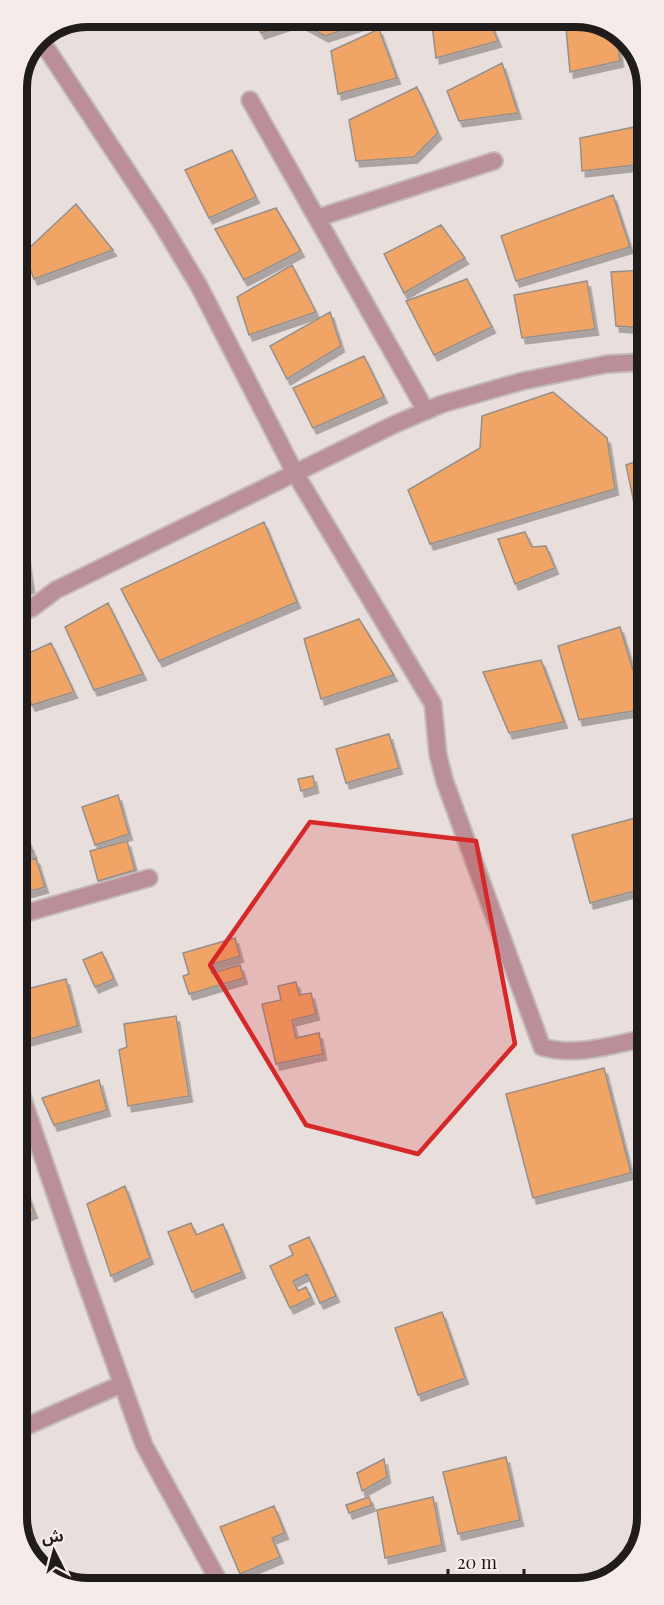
<svg xmlns="http://www.w3.org/2000/svg" width="664" height="1605" viewBox="0 0 664 1605" font-family="'Playfair Display','Noto Sans Arabic',serif">
  <defs>
    <filter id="shadow"><feDropShadow dx="3.5" dy="6" stdDeviation="0" flood-color="#0004"/></filter>
  </defs>
  <rect width="100%" height="100%" fill="#e8dedc"/>
  <!-- building -->
  <path fill="#f0a566" stroke="#968f8a" stroke-width="1.5" filter="url(#shadow)" d="M253 17H376L377 19 325 36 297 21 261 33Z
    M431 17H488L498 41 436 58Z
    M565 17H581L616 30 620 61 570 72Z
    M379 29 397 78 338 94 331 51Z
    M502 63 518 113 459 121 447 91Z
    M417 87 438 133 414 157 356 161 349 120Z
    M644 125V164L582 171 580 138Z
    M232 150 256 197 209 218 185 170Z
    M644 184V220L639 218 634 186Z
    M613 195 630 247 516 281 501 236Z
    M76 204 113 250 34 279 24 253Z
    M276 208 301 251 244 280 215 229Z
    M441 225 465 258 404 293 384 254Z
    M292 265 316 312 249 335 237 297Z
    M644 270V328L616 326 611 272Z
    M467 279 492 327 434 355 406 301Z
    M587 281 595 329 522 338 514 295Z
    M330 312 341 346 287 379 270 346Z
    M364 356 384 397 313 428 293 388Z
    M553 392 607 438 615 489 430 544 408 490 480 448 482 416Z
    M645 458V521L638 522 626 465Z
    M264 522 297 602 159 661 121 589Z
    M525 532 532 547 546 546 555 568 515 584 498 539Z
    M26 553 31 586 18 594V556Z
    M108 603 143 674 94 690 65 627Z
    M359 619 394 675 321 699 304 639Z
    M620 627 645 709 579 720 558 646Z
    M51 643 74 692 32 705 18 681V658Z
    M541 660 564 722 509 733 483 672Z
    M389 734 399 768 346 783 336 749Z
    M313 776 315 787 301 791 298 779Z
    M118 795 129 834 95 845 82 807Z
    M646 815V888L590 903 572 835Z
    M23 829 33 852 19 857 18 830Z
    M127 841 135 870 98 881 90 851Z
    M36 858 45 887 19 894V864Z
    M235 938 240 956 210 965 212 973 240 965 244 978 189 994 183 976 189 974 183 953Z
    M102 952 114 979 95 987 83 960Z
    M66 979 78 1026 23 1041 19 1025V991Z
    M296 982 299 995 311 993 316 1014 292 1020 296 1038 319 1033 323 1054 276 1064 262 1004 281 1000 278 986Z
    M176 1016 189 1096 128 1106 119 1050 127 1047 124 1024Z
    M604 1068 631 1173 533 1198 506 1094Z
    M99 1080 107 1110 54 1125 42 1098Z
    M19 1171 34 1212 19 1218Z
    M125 1186 150 1258 111 1276 87 1204Z
    M191 1223 196 1235 223 1224 242 1272 192 1292 168 1232Z
    M309 1237 336 1296 320 1303 307 1274 293 1281 298 1291 306 1287 311 1298 290 1308 270 1266 293 1255 289 1246Z
    M442 1312 465 1378 418 1395 395 1328Z
    M506 1457 520 1520 458 1534 443 1472Z
    M384 1459 387 1477 362 1491 357 1473Z
    M369 1497 372 1505 349 1513 346 1505Z
    M433 1497 442 1545 385 1558 377 1510Z
    M274 1506 285 1533 272 1538 280 1557 240 1574 220 1527Z"/>
  <g fill="none" stroke-linecap="round" stroke-linejoin="round">
    <defs>
      <path id="minor" d="M39 37 160 221 199 286 295 473 433 704 438 755 445 782 542 1047C577 1057 612 1045 646 1038
        M250 100 426 411
        M317 218 494 161
        M18 614 32 608 56 590 393 425 442 404 523 381 607 364 645 362
        M19 915 149 878
        M19 1088 80 1266 144 1445 222 1587
        M20 1429 122 1384"/>
    </defs>
    <!-- minor casing -->
    <use href="#minor" stroke="#c4bbb9" stroke-width="20"/>
    <!-- minor -->
    <use href="#minor" stroke="#ba8f97" stroke-width="16"/>
  </g>
  <!-- marked area -->
  <path fill="#d62828" fill-opacity="0.2" stroke="#d62828" stroke-width="4.5" stroke-linejoin="round" d="M310 822 476 841 515 1044 418 1154 306 1125 210 965Z"/>
  <!-- crop -->
  <path d="M0 0H664V1605H0ZM88 27H576A61 61 0 0 1 637 88V1517A61 61 0 0 1 576 1578H88A61 61 0 0 1 27 1517V88A61 61 0 0 1 88 27Z" fill="#f5ebe9" fill-rule="evenodd"/>
  <path fill="none" stroke="#201c1c" stroke-width="8" d="M88 27H576A61 61 0 0 1 637 88V1517A61 61 0 0 1 576 1578H88A61 61 0 0 1 27 1517V88A61 61 0 0 1 88 27Z"/>
  <!-- north arrow -->
  <g transform="translate(54 1551) rotate(354)" stroke="#f5ebe9" stroke-width="4.5" paint-order="stroke">
  <path d="M0-4.5L10 22L0 15L-10 22Z" fill="#201c1c"/>
  <text y="-9" font-size="16" font-weight="bold" text-anchor="middle" fill="#201c1c">ش</text>
  </g>
  <!-- scale -->
  <path d="M448 1569v9h76v-9" fill="none" stroke="#201c1c" stroke-width="3"/>
  <text x="457" y="1569" font-size="18" fill="#201c1c" stroke="#f5ebe9" stroke-width="4.5" paint-order="stroke">20 m</text>
</svg>
